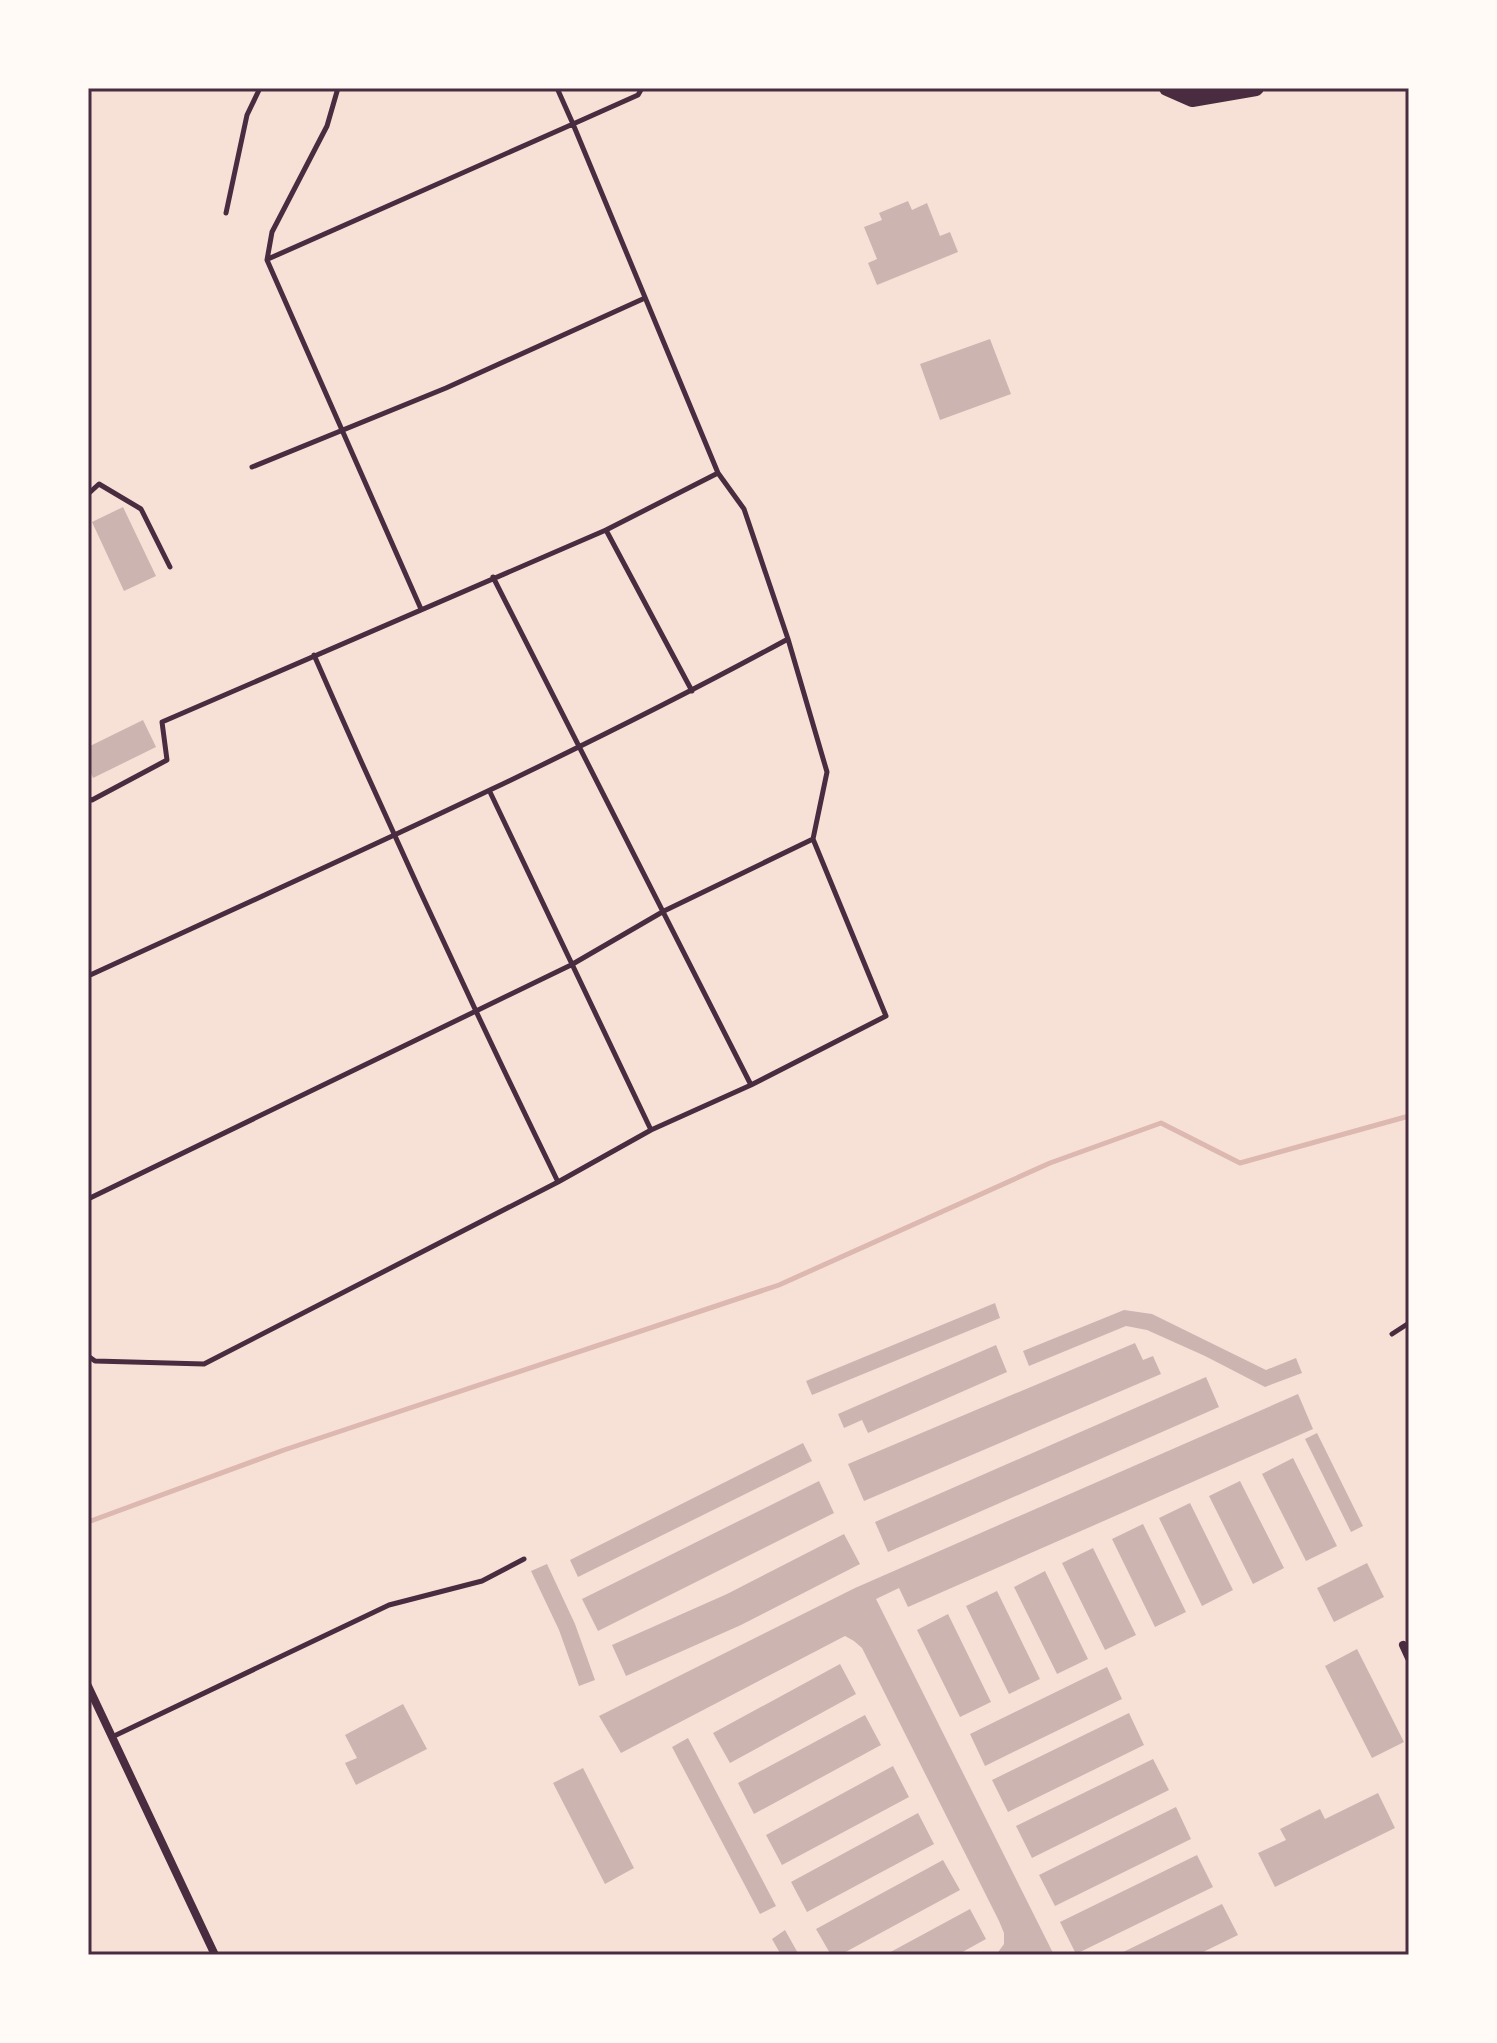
<svg xmlns="http://www.w3.org/2000/svg" width="1497" height="2043" viewBox="0 0 1497 2043" font-family="'Work Sans',sans-serif">
  <rect width="100%" height="100%" fill="#f7e1d7"/>
  <g fill="none" stroke-linecap="round" stroke-linejoin="round">
    <!-- stream -->
    <path stroke="#dcb8b0" stroke-width="5" d="M88 1522 284 1450 779 1285 1050 1163 1161 1123 1240 1163 1409 1116"/>
  </g>
  <!-- building -->
  <path fill="#ccb4b1" d="M908 201 912 210 927 203 940 236 950 232 958 252 877 285 868 263 877 259 864 227 882 220 879 213Z
    M990 339 1011 394 940 420 920 364Z
    M123 507 156 576 124 591 92 522Z
    M143 720 156 747 93 778 88 767V747Z
    M995 1303 1000 1318 812 1395 806 1381Z
    M1124 1310 1152 1314 1266 1370 1296 1358 1302 1373 1265 1387 1205 1356 1147 1330 1126 1326 1029 1366 1023 1351Z
    M1135 1343 1143 1360 1153 1356 1161 1374 864 1501 848 1464Z
    M996 1345 1007 1372 868 1433 862 1420 844 1428 838 1414Z
    M1206 1377 1219 1407 888 1552 875 1522Z
    M1298 1394 1313 1429 908 1607 899 1588 876 1599 1054 1955H996L1004 1944V1933L999 1921 862 1648 854 1641 845 1636 621 1753 599 1716 855 1588Z
    M1317 1433 1363 1526 1351 1532 1305 1439Z
    M803 1443 812 1461 578 1577 570 1560Z
    M1293 1458 1337 1546 1306 1561 1262 1474Z
    M819 1481 834 1513 598 1631 582 1599Z
    M1240 1481 1284 1568 1253 1584 1209 1496Z
    M1190 1503 1233 1590 1202 1606 1159 1518Z
    M1143 1524 1186 1612 1155 1627 1112 1539Z
    M844 1534 860 1564 741 1625 626 1676 612 1645 727 1594Z
    M1093 1548 1136 1635 1105 1650 1062 1563Z
    M1367 1563 1384 1597 1334 1622 1317 1588Z
    M547 1564 575 1624 595 1680 579 1686 559 1630 531 1571Z
    M1045 1571 1088 1659 1057 1674 1014 1587Z
    M997 1591 1040 1679 1009 1694 966 1606Z
    M948 1614 991 1702 960 1717 917 1630Z
    M1357 1649 1404 1742 1372 1758 1325 1666Z
    M840 1664 856 1694 730 1763 713 1733Z
    M1107 1667 1122 1699 985 1766 970 1734Z
    M403 1704 427 1749 356 1785 345 1763 357 1758 345 1735Z
    M1129 1713 1144 1745 1008 1812 992 1780Z
    M865 1715 881 1745 754 1814 738 1783Z
    M688 1738 776 1906 760 1914 672 1747Z
    M1153 1759 1169 1790 1032 1858 1016 1826Z
    M893 1766 909 1797 782 1865 766 1835Z
    M583 1768 634 1868 605 1884 553 1783Z
    M1378 1793 1395 1828 1275 1887 1258 1853 1286 1840 1280 1829 1320 1809 1325 1819Z
    M1176 1807 1191 1839 1055 1906 1039 1875Z
    M918 1813 934 1844 807 1912 791 1882Z
    M1197 1855 1213 1887 1076 1954 1060 1922Z
    M943 1860 960 1890 840 1955H831L816 1929Z
    M1222 1904 1238 1935 1197 1955H1117Z
    M970 1909 986 1939 957 1955H885Z
    M785 1930 799 1955H781L772 1939Z"/>
  <g fill="none" stroke-linecap="round" stroke-linejoin="round">
    <!-- service -->
    <path stroke="#4a2c40" stroke-width="5" d="M338 88 327 126 272 232 267 260 421 609
      M226 213 247 115 260 88
      M268 259 573 124 557 88
      M252 467 446 388 645 298
      M88 494 99 484 141 509 170 567
      M606 530 692 691
      M493 577 751 1085
      M314 655C392 833 473 1008 558 1182
      M490 792 651 1130
      M88 799 92 800 167 760 162 722 606 530 718 473 573 124 638 95 642 88
      M88 976C323 868 560 763 788 639L744 509 718 473
      M88 1199 571 965 664 911 813 839
      M1392 1334 1409 1323
      M88 1356 95 1361 204 1364 558 1182 651 1130 751 1085 886 1016 813 839 827 772 788 639
      M112 1737 389 1605 482 1581 524 1559"/>
    <!-- minor -->
    <path stroke="#4a2c40" stroke-width="8" d="M1403 1645 1409 1658
      M88 1686 215 1955"/>
    <!-- primary -->
    <path stroke="#4a2c40" stroke-width="16" d="M1167 88 1192 99 1256 88"/>
  </g>
  <!-- border -->
  <rect width="1497" height="2043" fill="none" stroke="#fffaf5" stroke-width="180"/>
  <rect x="90" y="90" width="1317" height="1863" fill="none" stroke="#4a2c40" stroke-width="3"/>
</svg>
